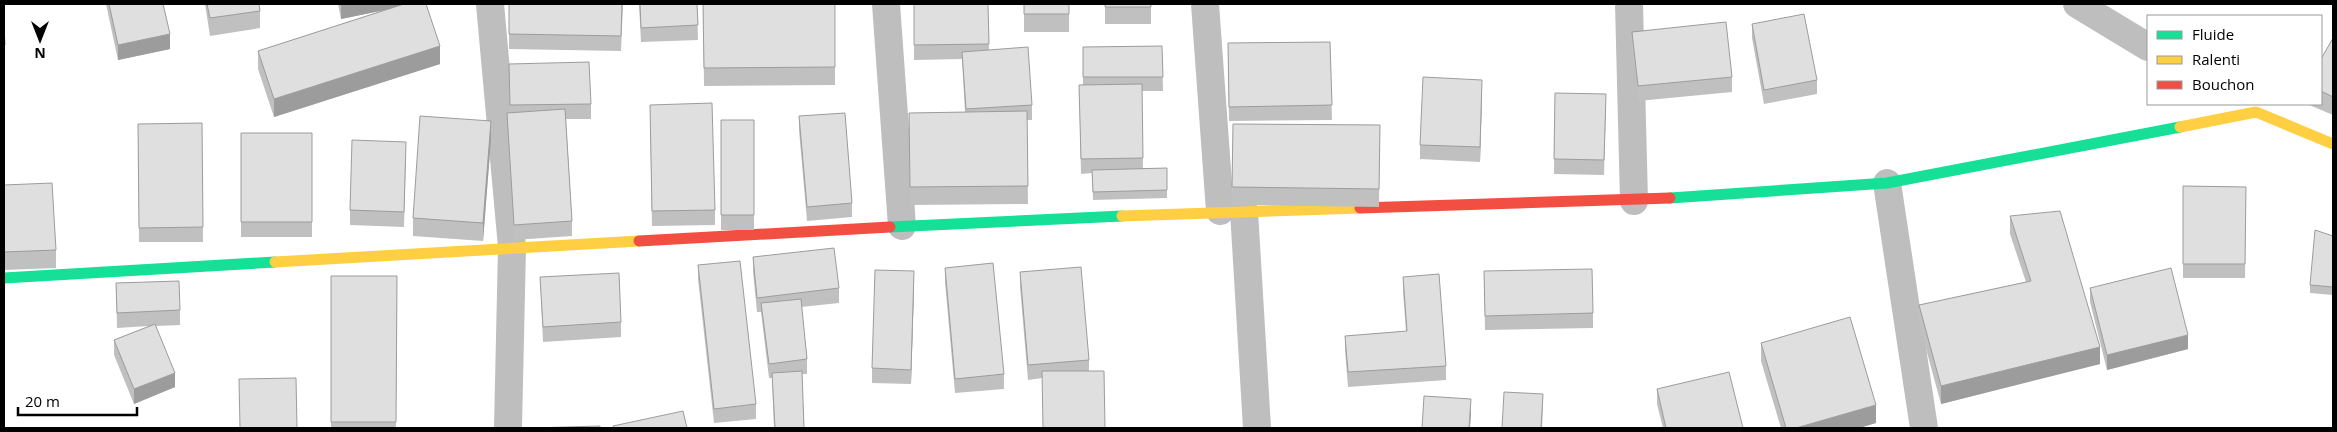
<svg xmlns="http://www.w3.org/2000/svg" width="2337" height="432" viewBox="0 0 2337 432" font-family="'Open Sans',sans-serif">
  <rect width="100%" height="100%" fill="#fff"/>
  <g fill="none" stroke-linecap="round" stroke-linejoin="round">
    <!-- street -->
    <path stroke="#bebebe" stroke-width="28" d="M490 4 512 247 508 428
      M886 4 902 226
      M1205 4 1220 211
      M1629 4 1634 201
      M2077 4 2148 47
      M1887 183 1924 428
      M1244 211 1257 428"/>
    <!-- fast -->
    <path stroke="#16e098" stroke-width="11" d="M1670 198 1887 183 2180 127
      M890 227 1122 216
      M4 278 275 262"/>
    <!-- slow -->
    <path stroke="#ffcf43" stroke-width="11" d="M2180 127 2256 112 2333 144
      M1122 216 1360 208
      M275 262 639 241"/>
    <!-- jam -->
    <path stroke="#f24e42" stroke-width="11" d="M1360 208 1670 198
      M639 241 890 227"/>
  </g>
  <!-- wall -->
  <path fill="#c0c0c0" d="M106 4H163L170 49 118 60Z
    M205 4H259L260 11V28L210 36Z
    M338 4H426L440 64 274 117 258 69V51L385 10 341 19Z
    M623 4 621 51 509 49V34Z
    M639 4H697L698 40 641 42Z
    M703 4H835V85L704 86Z
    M914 4H988L989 50 1032 105V120H1027L1028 204 910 205 909 113 965 112 962 59 914 60Z
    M1024 4H1069V32H1024Z
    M1105 4H1151V24H1105Z
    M1752 24 1817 80V94L1764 104 1752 38Z
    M4 27 5 45V60H4Z
    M1632 32 1732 77V92L1638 101 1632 46Z
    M2333 38V115L2307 104H2321V59Z
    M1330 42 1332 120 1229 121 1228 43Z
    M1162 46 1163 91H1142L1143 168H1167V198L1093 200 1092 173 1081 174 1079 85H1083V47Z
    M509 64 591 104V119H566L572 221V236L514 240 507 127V113L510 112Z
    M1555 93 1606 109 1604 175 1554 174Z
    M1482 94 1480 162 1420 159V145Z
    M799 116 852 203V217L807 221 799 130Z
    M650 119 715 210V225L652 226Z
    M721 120H754V230H721Z
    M202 123 203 242H139L138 124Z
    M1233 124 1380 125 1379 207 1232 205Z
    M241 133H312V237H241Z
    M491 139 483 241 413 236V218Z
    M406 157 404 227 350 225V210Z
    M4 185 56 250V268L4 270Z
    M2183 186 2246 187 2245 278H2183Z
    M2010 216 2100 364 1941 404 1919 323V305L2026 282 2010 234Z
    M2333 236V295L2310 293V285Z
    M753 257 839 288V303L801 307 807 359V374H802L804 428H774L772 378H769L761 312H757L753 272Z
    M698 265 756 404V419L714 423 698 279Z
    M945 268 1004 374V389L955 393 945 282Z
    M1484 271 1593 313V328L1485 330Z
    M1020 272 1089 360V371L1042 378 1028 380 1020 287Z
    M331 276H397L396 428H331Z
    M540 277 621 322V337L543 342Z
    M1403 277 1446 366V380L1348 387 1345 350V336L1406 331 1403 291Z
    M116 283 180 310V325L156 326 175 387 134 404 114 355V340L149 326 117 328Z
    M914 286 911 384 872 383V368Z
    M2090 288 2188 349 2107 370 2090 302Z
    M1761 343 1876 423 1859 428H1781L1761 361Z
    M1657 389 1743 428H1663L1657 404Z"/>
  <!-- shaded-wall -->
  <path fill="#9c9c9c" d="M345 4H414L341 19V5Z
    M170 34V49L118 60V45Z
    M440 46V64L274 117V99Z
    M1482 80V94L1480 162V147Z
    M491 121V139L483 241V223Z
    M914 271V286L911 384V370Z
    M2188 335V349L2107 370V355Z
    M2100 347V364L1941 404V386Z
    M175 373V387L134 404V389Z
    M1543 394 1542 428H1541Z
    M1471 399V414L1470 428H1469Z
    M1876 405V423L1859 428H1796Z"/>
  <!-- building -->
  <path fill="#dfdfdf" stroke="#9c9c9c" d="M109 4H163L170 34 118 45Z
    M207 4H259L260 11 210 18Z
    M404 4H426L440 46 274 99 258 51Z
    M509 4H622L621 36 509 34Z
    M640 4H697L698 25 641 28Z
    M703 4H835V67L704 68Z
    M914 4H988L989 44 914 45Z
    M1024 4H1069V14H1024Z
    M1105 4H1151V7H1105Z
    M1804 14 1817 80 1764 90 1752 24Z
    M1726 22 1732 77 1638 86 1632 32Z
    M4 27 5 45H4Z
    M2333 38V97L2321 91V59Z
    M1330 42 1332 105 1229 107 1228 43Z
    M1162 46 1163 77H1083V47Z
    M1028 47 1032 105 966 109 962 52Z
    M589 62 591 104 510 105 509 64Z
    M1423 77 1482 80 1480 147 1420 145Z
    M1142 84 1143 158 1081 159 1079 85Z
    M1555 93 1606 94 1604 160 1554 159Z
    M712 103 715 210 652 211 650 105Z
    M565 109 572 221 514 225 507 113Z
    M1027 111 1028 186 910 187 909 113Z
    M845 113 852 203 807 207 799 116Z
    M420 116 491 121 483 223 413 218Z
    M721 120H754V215H721Z
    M202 123 203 227 139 228 138 124Z
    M1233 124 1380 125 1379 189 1232 187Z
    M241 133H312V222H241Z
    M352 140 406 142 404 212 350 210Z
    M1167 168V190L1093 192 1092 170Z
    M52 183 56 250 4 252V185Z
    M2183 186 2246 187 2245 264H2183Z
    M2060 211 2100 347 1941 386 1919 305 2031 281 2010 216Z
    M2315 230 2333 236V287L2310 285Z
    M834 248 839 288 757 298 753 257Z
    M740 261 756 404 714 409 698 265Z
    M993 263 1004 374 955 379 945 268Z
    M1081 267 1089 360 1028 365 1020 272Z
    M2171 268 2188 335 2107 355 2090 288Z
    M1592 269 1593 313 1485 316 1484 271Z
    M875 270 914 271 911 370 872 368Z
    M619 273 621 322 543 327 540 277Z
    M1439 274 1446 366 1348 372 1345 336 1407 331 1403 277Z
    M331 276H397L396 422H331Z
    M179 281 180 310 117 313 116 283Z
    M801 299 807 359 769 364 761 303Z
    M1850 317 1876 405 1796 428H1786L1761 343Z
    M155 324 175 373 134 389 114 340Z
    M802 371 804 428H775L772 373Z
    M1042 371H1104L1105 428H1043Z
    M1729 372 1743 428H1666L1657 389Z
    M296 378 297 428H240L239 379Z
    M1504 392 1543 394 1541 428H1502Z
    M1424 396 1471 399 1469 428H1422Z
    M683 411 687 428H614L613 426Z
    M600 426V428H532Z"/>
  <!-- border -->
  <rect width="2337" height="432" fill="none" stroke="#000000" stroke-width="10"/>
  <!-- legend -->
  <rect x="2147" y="15" width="175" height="90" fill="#ffffff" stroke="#999999"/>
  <rect x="2157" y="31" width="25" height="8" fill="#16e098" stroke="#999999"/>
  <text x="2192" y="40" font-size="15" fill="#000000">Fluide</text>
  <rect x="2157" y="56" width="25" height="8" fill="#ffcf43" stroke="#999999"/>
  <text x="2192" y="65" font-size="15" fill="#000000">Ralenti</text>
  <rect x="2157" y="81" width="25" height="8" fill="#f24e42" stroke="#999999"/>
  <text x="2192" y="90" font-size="15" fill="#000000">Bouchon</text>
  <!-- north arrow -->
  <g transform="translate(40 40) rotate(180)" stroke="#ffffff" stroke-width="4" paint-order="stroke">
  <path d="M0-4L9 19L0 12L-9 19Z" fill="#000000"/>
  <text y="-8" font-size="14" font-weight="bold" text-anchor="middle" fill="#000000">N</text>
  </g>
  <!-- scale -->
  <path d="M18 407v8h119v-8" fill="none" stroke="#000000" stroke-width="2.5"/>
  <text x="25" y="407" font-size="15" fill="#000000" stroke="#ffffff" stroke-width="4" paint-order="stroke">20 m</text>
</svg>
